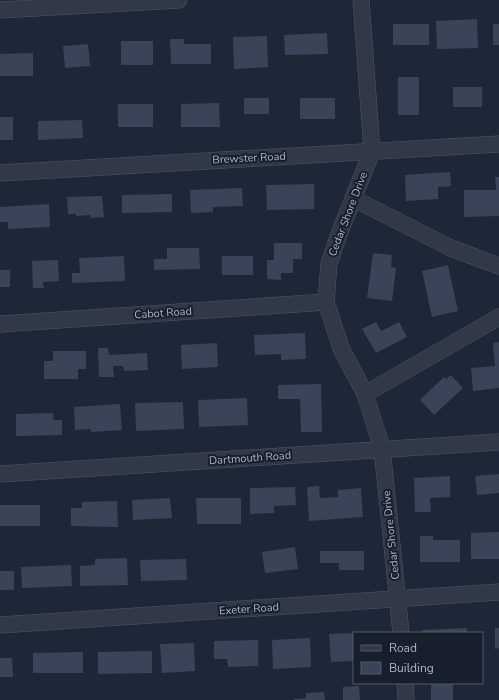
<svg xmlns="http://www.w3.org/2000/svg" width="499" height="700" viewBox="0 0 499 700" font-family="'Nunito Sans',sans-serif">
  <rect width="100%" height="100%" fill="#1e2737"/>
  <!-- building -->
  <path fill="#3a4458" d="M477 19 478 48 437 49 436 21Z
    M393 24H429V45H393Z
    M493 24H499V45H493Z
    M327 33 328 54 285 55 284 35Z
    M267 36 268 67 234 69 233 37Z
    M170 39H184V44H211V64H171Z
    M121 41H153V65H121Z
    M88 44 90 66 65 68 63 46Z
    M33 53V76H0V54Z
    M398 77H419V115H398Z
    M453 87H482V107H453Z
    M244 98H269V114H244Z
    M300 98H335V119H300Z
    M219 103 220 127H181V104Z
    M118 104H153V127H118Z
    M0 117H13V140H0Z
    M82 120 83 138 38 140V121Z
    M450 172 451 186 438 187V199L406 201 405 175Z
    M495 177H499V216L464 217V190H496Z
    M314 184V209L267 210 266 185Z
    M242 188 243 206 213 207V212L191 213 190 190Z
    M172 194V212L122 213V195Z
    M102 196 104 217 90 218V215L76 216V214H68L67 197Z
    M49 204 50 227 8 229V222H0V207Z
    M274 243H302V259H293V273H281V280L267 279V260H274Z
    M167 248H199L200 269 154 270V259H167Z
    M373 253 392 255 391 267 396 268 392 301 367 298Z
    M124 256 125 281 72 283V273H80L79 258Z
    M222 256H253V275H222Z
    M58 260 59 281 43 282 44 288H33L32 261Z
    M448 265 458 311 432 317 422 271Z
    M0 270H10V287H0Z
    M376 322 381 331 399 322 407 337 376 353 362 329Z
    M305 333 306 359 281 360V354L255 355 254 335Z
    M499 342V388L473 391 471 368 495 366 493 343Z
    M217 343 218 367 182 369 181 345Z
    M98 348H108L109 355 147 353 148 370 124 371 123 366H113L114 377H99Z
    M53 351H86V369H78V379H44V361H53Z
    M451 375 463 388 434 415 420 400 444 377 446 379Z
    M321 384 322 432H301L300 399H278V385Z
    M247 398 248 425 199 427 198 400Z
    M183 402 184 429 136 431 135 403Z
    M120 404 122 430 91 432V429L75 430 74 407Z
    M53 413 54 420H62V435L16 436V414Z
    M499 474V493L477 495 475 476Z
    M450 476V497L430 498 431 512H415L414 478Z
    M319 486 320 498 338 497V490L361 488 363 517 309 521 307 487Z
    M295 487 296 505 274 506V513L250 514V488Z
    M170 498 172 518 133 520 132 500Z
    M196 498H241V524H197Z
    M117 501 118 527 71 526V508H82V502Z
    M0 505H40V526H0Z
    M499 532V559H471V533Z
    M420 536H433V540H460V562H420Z
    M295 547 298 569 265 573 262 552Z
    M320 551H364V570H339V563H320Z
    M127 558 128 585 80 586V566L95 565V559Z
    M186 559 187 580 141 581 140 560Z
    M71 565 72 586 22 588 21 567Z
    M0 571H14V590H0Z
    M467 628V633H422V630Z
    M495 628H499V648L495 649Z
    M354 633V661L331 662 329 634Z
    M310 638 311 667 273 669 272 640Z
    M258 640V666L228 667 227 659H214V641Z
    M194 643 195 671 162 673 160 644Z
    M152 651V673L98 674V652Z
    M83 652V673H33V653Z
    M0 658H12L13 677H0Z
    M431 683H453V700H431Z
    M359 686 360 700H343V687Z
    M324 692 325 700H294V699L306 698V693Z"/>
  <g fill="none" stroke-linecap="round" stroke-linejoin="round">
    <defs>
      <path id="street" d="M361 0 372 151 339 234 329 264 326 302 341 348 365 394 382 448 401 633
        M0 10 179 0
        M0 173 499 144
        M354 199 451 248 499 266
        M0 324 326 302
        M365 394 499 317
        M0 474 499 442
        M0 625 499 592
        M405 683 406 700"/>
    </defs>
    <!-- street casing -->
    <use href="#street" stroke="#4f5666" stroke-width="17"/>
    <!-- street -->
    <use href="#street" stroke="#313947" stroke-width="16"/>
  </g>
  <g text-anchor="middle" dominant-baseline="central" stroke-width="4" stroke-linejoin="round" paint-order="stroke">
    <!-- street labels -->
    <g font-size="11" fill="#abb3c5" stroke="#171e2c">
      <text transform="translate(249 158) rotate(-3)">Brewster Road</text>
      <text transform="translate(348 214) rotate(-69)">Cedar Shore Drive</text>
      <text transform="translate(163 313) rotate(-4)">Cabot Road</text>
      <text transform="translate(250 458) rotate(-4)">Dartmouth Road</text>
      <text transform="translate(391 535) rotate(-96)">Cedar Shore Drive</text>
      <text transform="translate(249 609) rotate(-4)">Exeter Road</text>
    </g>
  </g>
  <!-- legend -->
  <rect x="353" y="632" width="130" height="52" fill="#171e2c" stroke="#525a69"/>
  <rect x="361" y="645" width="20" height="6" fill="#313947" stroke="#525a69"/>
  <text x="389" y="652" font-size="12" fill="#abb3c5">Road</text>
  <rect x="361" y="662" width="20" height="12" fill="#3a4458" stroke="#525a69"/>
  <text x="389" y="672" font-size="12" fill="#abb3c5">Building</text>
</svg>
